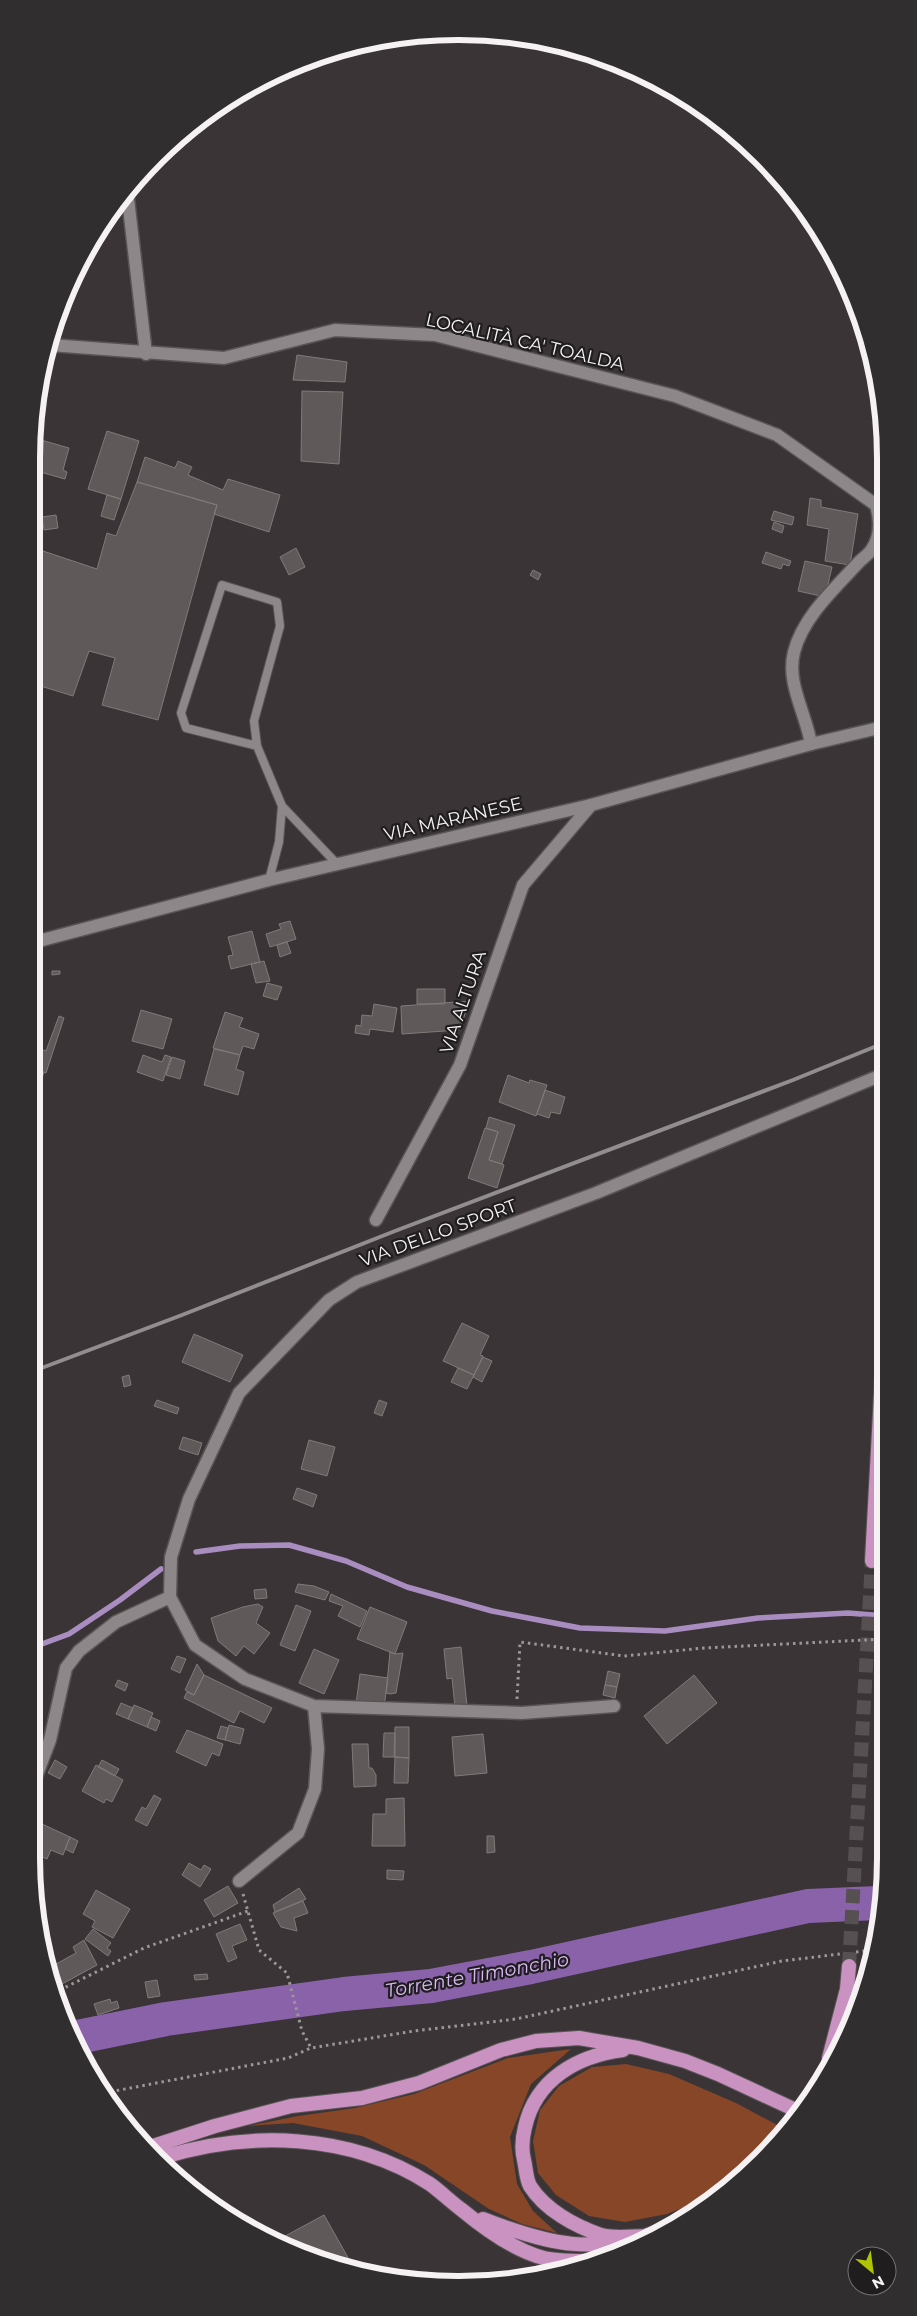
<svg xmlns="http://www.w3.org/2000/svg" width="917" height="2316" viewBox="0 0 917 2316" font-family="Montserrat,sans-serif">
  <rect width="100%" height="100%" fill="#3a3436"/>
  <!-- green -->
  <path fill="#864627" d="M571 2049 531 2084 510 2137 517 2184 533 2211 557 2233 522 2224 489 2209 424 2165 362 2136 293 2123 248 2126 298 2116 355 2108 414 2094 508 2058Z
    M626 2064 669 2074 736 2103 781 2127 769 2144 724 2186 705 2199 667 2214 625 2222 589 2216 556 2195 538 2173 533 2141 540 2110 559 2086 592 2067Z"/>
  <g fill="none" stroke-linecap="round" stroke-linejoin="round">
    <!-- stream -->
    <path stroke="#aa8dc0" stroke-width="5.5" d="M196 1552 240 1546 289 1545 346 1561 407 1587 492 1611 580 1628 665 1631 758 1618 848 1613 885 1616
      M31 1648 69 1634 120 1600 161 1569"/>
    <!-- river -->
    <path stroke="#8a62aa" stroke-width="34" d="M73 2038 166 2019 344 1994 431 1986 531 1967 808 1906 878 1903"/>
  </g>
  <!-- building -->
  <path fill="#5f5959" stroke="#817a79" d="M297 355 347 362 345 382 293 380Z
    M302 391 343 392 339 464 301 461Z
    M107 431 139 441 121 499 88 489Z
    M41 440 69 448 63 470 67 472 65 479 33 470Z
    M33 446 38 448 35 461 31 460Z
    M145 457 175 468 178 461 192 467 188 475 223 490 228 479 280 495 269 532 214 514 217 505 137 482Z
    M137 482 217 505 158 720 102 705 115 658 89 651 73 696 31 683V547L97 569 107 533 116 536Z
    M107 495 121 499 114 520 101 516Z
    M810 498 821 500V507L858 514 850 565 825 561 829 529 807 525Z
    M774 511 794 517 792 525 771 520Z
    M56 515 58 528 44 530 42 517Z
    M774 522 784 526 782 533 772 529Z
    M296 548 305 567 289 575 280 557Z
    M766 552 791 561 789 566 783 564 781 569 762 563Z
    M805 561 832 567 825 597 798 591Z
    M533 570 541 574 538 580 530 575Z
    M290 921 296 939 270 947 266 934 281 929 279 924Z
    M252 931 260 962 231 969 228 956 233 955 228 937Z
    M287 942 291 953 280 957 277 945Z
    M264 961 270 981 256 983 251 964Z
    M52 971H60V974L52 975Z
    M267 983 282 987 277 1000 263 996Z
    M417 989H445V1004H417Z
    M470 1001 459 1030 402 1034 401 1006Z
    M374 1004 397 1008 393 1032 370 1029 369 1035 355 1033 356 1025 361 1026 362 1015 372 1016Z
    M141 1010 172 1019 163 1049 132 1041Z
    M225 1012 243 1018 239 1027 259 1034 254 1049 243 1046 240 1055 213 1048Z
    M59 1016 64 1018 46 1073 31 1068V1058L35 1047 46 1051Z
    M214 1049 240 1055 236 1069 244 1072 238 1095 204 1085Z
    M143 1055 162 1062 165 1055 171 1057 163 1081 137 1072Z
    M172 1057 185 1061 180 1079 166 1075Z
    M35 1069 44 1072 39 1088 31 1085Z
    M508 1075 529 1083 530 1080 547 1085 536 1116 499 1102Z
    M545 1090 565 1097 560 1114 551 1112 549 1118 537 1114Z
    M489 1117 515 1125 502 1164 489 1160 498 1132 486 1128Z
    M485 1128 498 1132 489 1160 504 1165 497 1188 468 1178Z
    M462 1323 489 1336 480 1355 483 1356 474 1375 443 1361Z
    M194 1334 243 1355 230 1382 182 1362Z
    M483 1357 492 1361 482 1382 473 1377Z
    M458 1368 474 1375 467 1389 451 1382Z
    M129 1375 131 1385 124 1387 122 1377Z
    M157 1400 179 1408 177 1414 154 1406Z
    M379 1400 387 1403 382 1416 374 1413Z
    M183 1437 202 1443 198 1455 179 1449Z
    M309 1440 335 1447 327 1476 301 1469Z
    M297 1488 317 1495 313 1507 293 1499Z
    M298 1584 314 1586 329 1592 325 1600 295 1592Z
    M266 1589 267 1598 255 1599 254 1590Z
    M331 1594 367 1611 360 1627 338 1616 343 1606 329 1601Z
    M258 1604 263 1607 256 1623 270 1633 254 1654 244 1646 236 1656 218 1641 211 1618 243 1607Z
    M296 1605 311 1611 295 1651 280 1645Z
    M370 1607 407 1622 395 1654 357 1639Z
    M461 1647 467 1706 455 1707 452 1678 447 1679 444 1649Z
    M314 1649 339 1660 324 1694 299 1683Z
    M390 1652 395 1654 403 1653 396 1693 390 1694 386 1693Z
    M177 1656 186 1659 180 1673 171 1669Z
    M197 1664 204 1675 194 1695 185 1690Z
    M608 1671 620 1674 617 1687 605 1685Z
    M360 1674 388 1678 384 1707 356 1704Z
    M204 1675 272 1708 264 1723 240 1711 234 1723 184 1698 187 1692 194 1695Z
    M694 1675 717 1703 667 1744 644 1716Z
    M118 1680 128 1684 125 1691 115 1686Z
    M605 1685 617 1687 615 1698 603 1695Z
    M121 1703 133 1708 128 1719 116 1714Z
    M134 1705 153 1713 147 1727 128 1719Z
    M151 1717 160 1721 156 1731 147 1727Z
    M229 1725 244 1729 240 1744 225 1740Z
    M221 1726 228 1728 225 1740 217 1738Z
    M395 1727H409V1758L394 1757Z
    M187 1730 223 1744 219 1756 212 1753 206 1766 176 1752Z
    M384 1733H395V1757H383Z
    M483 1734 487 1773 455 1776 452 1737Z
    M352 1744H368L369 1768H372L376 1775V1786L354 1787Z
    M395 1757 409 1758 408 1783H394Z
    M55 1760 67 1767 60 1779 48 1773Z
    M102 1760 119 1769 115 1776 98 1767Z
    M96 1765 123 1780 112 1802 106 1799 104 1803 82 1791Z
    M154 1795 161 1799 147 1826 135 1820 142 1807 146 1809Z
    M404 1798 405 1846H372L373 1814H386V1799Z
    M42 1824 70 1837 63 1855 51 1850 47 1859 31 1852Z
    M487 1836H494L495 1852 487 1853Z
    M70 1837 78 1841 73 1853 65 1849Z
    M189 1863 201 1870 204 1865 211 1869 200 1887 182 1875Z
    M387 1870 404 1871 403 1880 387 1879Z
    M228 1886 238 1903 214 1917 204 1900Z
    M299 1888 306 1899 275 1912 273 1905Z
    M96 1890 130 1909 113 1938 92 1927 95 1921 83 1914Z
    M303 1901 308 1913 294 1918 297 1931 281 1927 273 1913Z
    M240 1924 247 1940 232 1946 237 1958 228 1962 216 1934Z
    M93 1929 111 1943 107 1948 111 1951 108 1956 85 1939Z
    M84 1940 97 1965 53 1989 49 1968 76 1953 73 1947Z
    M207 1974 208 1979 195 1980 194 1975Z
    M157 1980 160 1996 148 1998 145 1982Z
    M110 1999 111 2003 117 2001 119 2008 98 2015 94 2004Z
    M324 2215 355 2270 321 2262 276 2241Z"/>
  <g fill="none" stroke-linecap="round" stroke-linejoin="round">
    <!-- trunk-tunnel -->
    <path stroke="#565052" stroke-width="14" stroke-dasharray="14 7" stroke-linecap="butt" d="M849 1966 872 1561"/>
    <defs>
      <path id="service" d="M257 746 254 721 280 626 277 602 222 585 181 713 186 728 257 746 282 806 337 864
        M269 880 279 842 282 806"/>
      <path id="minor" d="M127 190 146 354
        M50 345 224 358 335 330 435 335 675 396 777 435 876 505C880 519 881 536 872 549 869 554 863 558 859 562 835 588 803 617 794 652 786 683 806 713 811 744
        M376 1220 460 1065 523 885 591 805
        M614 1706 522 1713 314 1706 245 1679 195 1645 170 1597 171 1557 189 1499 239 1393 329 1300 357 1282 596 1193 884 1074
        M31 1790 50 1740 66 1668 79 1651 116 1622 170 1597
        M239 1881 298 1833 315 1789 318 1749 314 1706"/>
      <path id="secondary" d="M31 943 269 880 591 805 811 744 883 727"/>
      <path id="trunk" d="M872 1561 884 1338
        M623 2050C577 2056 536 2079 525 2127 522 2139 521 2148 524 2160 526 2168 526 2179 530 2186 545 2210 575 2226 601 2235 615 2239 633 2236 647 2236
        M829 2058 847 1989 849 1966
        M147 2148 215 2126 291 2106 362 2098 419 2083 501 2050 536 2041 579 2038 638 2048 685 2061 718 2074 800 2112
        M160 2158C249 2130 350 2133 430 2184 441 2192 451 2202 462 2210 485 2229 515 2251 544 2258 559 2261 577 2261 593 2261
        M483 2219C549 2245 596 2256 665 2229"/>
    </defs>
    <!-- service casing -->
    <use href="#service" stroke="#585455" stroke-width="10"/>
    <!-- minor casing -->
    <use href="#minor" stroke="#585455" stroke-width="15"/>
    <!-- secondary casing -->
    <use href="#secondary" stroke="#585455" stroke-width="15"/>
    <!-- trunk casing -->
    <use href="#trunk" stroke="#585455" stroke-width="16"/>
    <!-- path -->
    <path stroke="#9c9799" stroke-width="3" stroke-dasharray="2.5 4" stroke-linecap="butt" d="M517 1699 520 1642 624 1656 704 1648 885 1639
      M31 1707 42 1709
      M243 1894 259 1950 287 1973 302 2031 311 2048
      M856 1952 871 1950
      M54 1993 144 1948 248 1911
      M104 2093 288 2058 311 2048 414 2031 516 2019 782 1961 840 1954"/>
    <!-- service -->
    <use href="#service" stroke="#8d8789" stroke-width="8"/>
    <!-- minor -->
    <use href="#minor" stroke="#8d8789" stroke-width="12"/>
    <!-- secondary -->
    <use href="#secondary" stroke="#8d8789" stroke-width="12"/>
    <!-- trunk -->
    <use href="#trunk" stroke="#ca92c0" stroke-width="14"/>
    <!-- rail -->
    <path stroke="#928d8f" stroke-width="4" d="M31 1372 182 1315 395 1231 793 1080 884 1043"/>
  </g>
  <g text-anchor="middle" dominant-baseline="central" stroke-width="4.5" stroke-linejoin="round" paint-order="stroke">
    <!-- street labels -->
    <g font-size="18" fill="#f6f2f3" stroke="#1f1d1e">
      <text transform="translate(525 342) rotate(13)">LOCALITÀ CA' TOALDA</text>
      <text transform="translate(453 819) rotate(-13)">VIA MARANESE</text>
      <text transform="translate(463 1002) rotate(-71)">VIA ALTURA</text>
      <text transform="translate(438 1233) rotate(-20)">VIA DELLO SPORT</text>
    </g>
    <!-- water labels -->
    <g font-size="19" font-style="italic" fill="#d8b8f3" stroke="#1f1d1e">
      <text transform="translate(477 1975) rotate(-10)">Torrente Timonchio</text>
    </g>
  </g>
  <!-- crop -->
  <path d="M0 0H917V2316H0ZM458 40H459A418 418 0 0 1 877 458V1858A418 418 0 0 1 459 2276H458A418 418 0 0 1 40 1858V458A418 418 0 0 1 458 40Z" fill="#302e2f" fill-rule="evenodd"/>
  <path fill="none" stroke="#f6f2f3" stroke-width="6" d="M458 40H459A418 418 0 0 1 877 458V1858A418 418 0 0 1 459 2276H458A418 418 0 0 1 40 1858V458A418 418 0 0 1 458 40Z"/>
  <!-- north arrow -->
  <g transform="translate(872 2271) rotate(151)"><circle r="24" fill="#1f1d1e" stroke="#757273"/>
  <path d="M0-4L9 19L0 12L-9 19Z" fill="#afc504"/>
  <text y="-8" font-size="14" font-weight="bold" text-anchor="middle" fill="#f6f2f3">N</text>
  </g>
</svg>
